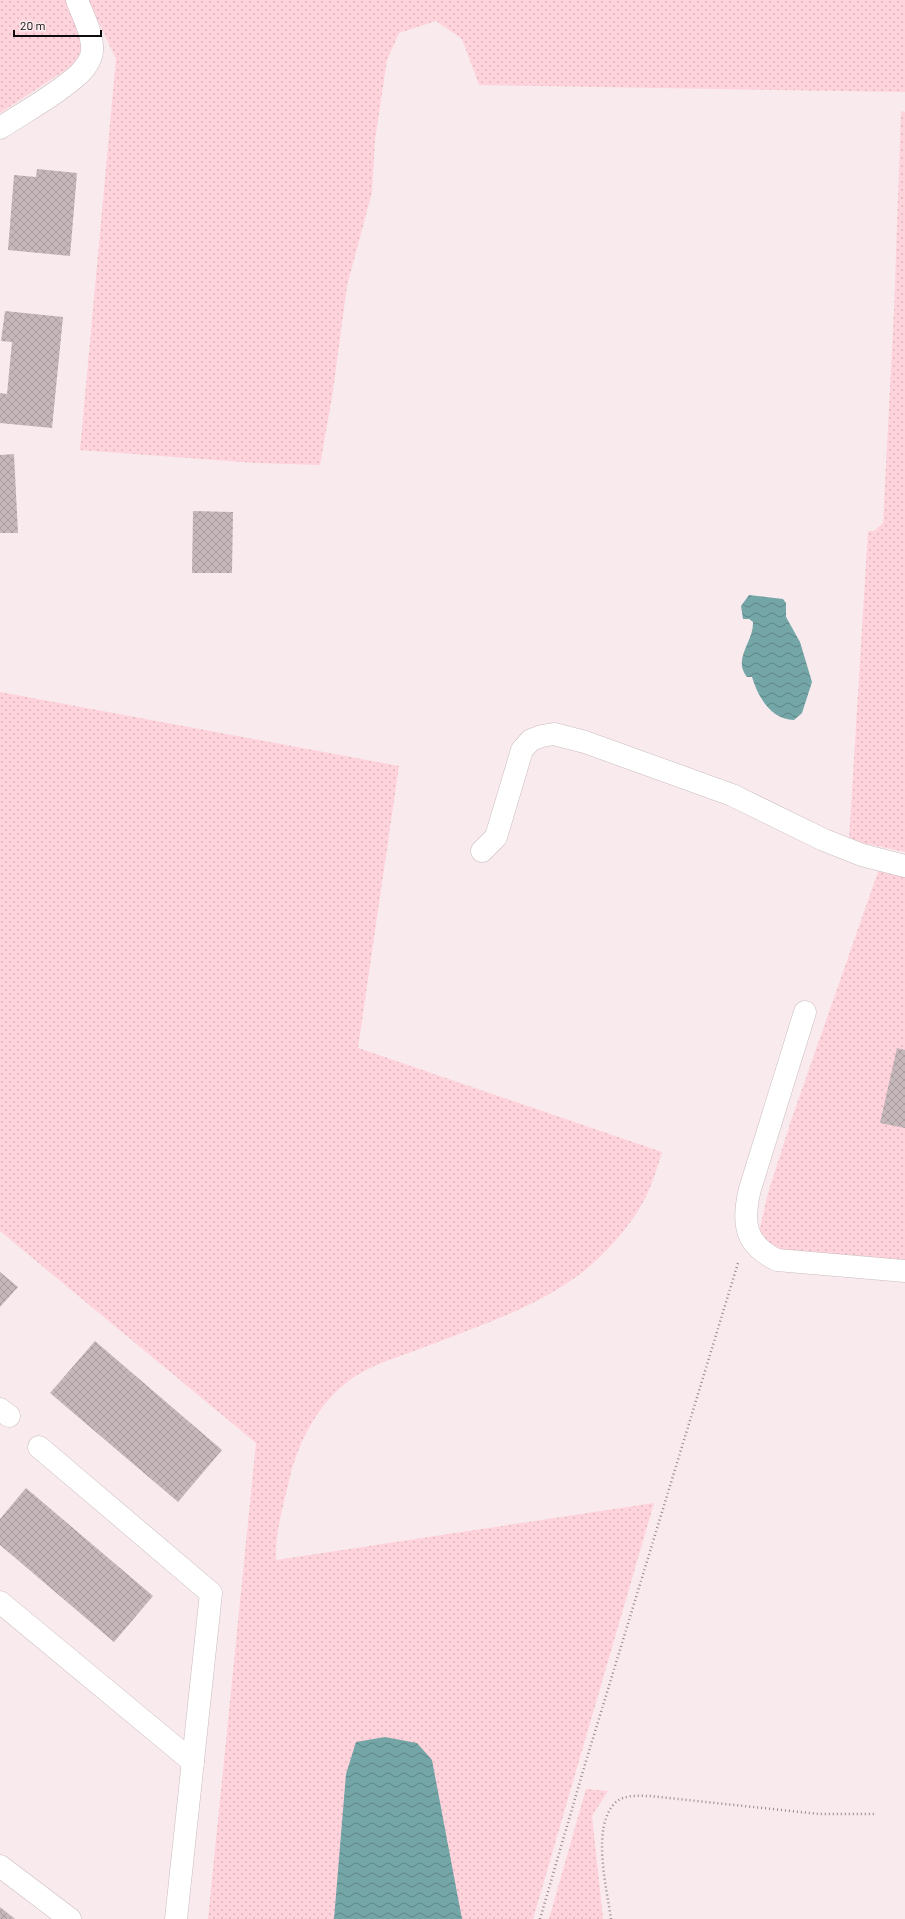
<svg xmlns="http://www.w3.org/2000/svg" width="905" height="1919" font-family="Barlow,sans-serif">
<defs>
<pattern id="green-dots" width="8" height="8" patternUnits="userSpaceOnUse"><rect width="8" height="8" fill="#ffd3dc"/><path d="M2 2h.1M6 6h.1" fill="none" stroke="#dab4bc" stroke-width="1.8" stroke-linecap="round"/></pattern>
<pattern id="water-waves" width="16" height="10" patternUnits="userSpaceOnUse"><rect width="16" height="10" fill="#74a6a7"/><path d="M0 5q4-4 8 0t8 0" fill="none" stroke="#5e8586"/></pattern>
<pattern id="building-cross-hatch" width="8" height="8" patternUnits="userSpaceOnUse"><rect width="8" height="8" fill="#c6b7ba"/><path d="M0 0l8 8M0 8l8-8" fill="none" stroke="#a99c9f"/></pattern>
</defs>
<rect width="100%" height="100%" fill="#f9eaed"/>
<!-- green -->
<g fill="url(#green-dots)">
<polygon points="0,0 70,0 85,34 81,56 70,67 0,113"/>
<polygon points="88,0 905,0 905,92 479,85 462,39 436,21 399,33 387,60 375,140 372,192 347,286 333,391 320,465 257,463 80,450 116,59"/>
<polygon points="901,111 905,112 905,852 849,840 868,531 874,531 883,523 894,311"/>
<path d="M0,692L399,766L358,1048L662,1152C658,1165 654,1179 648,1192C636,1221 602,1259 576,1277C530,1310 474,1328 422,1348C396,1358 366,1366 345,1384C314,1409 296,1448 288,1485C282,1510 275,1535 276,1560L654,1503L533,1919H208L256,1443L0,1231Z"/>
<polygon points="879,869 905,876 905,1265 771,1249 759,1232 768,1193 792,1118"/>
<polygon points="586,1789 608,1791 592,1816 603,1919 549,1919"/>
</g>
<!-- water -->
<g fill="url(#water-waves)">
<path d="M749,595L783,599L786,603V617L800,642L812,682L802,713L794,720C771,720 758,697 752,677H747C732,659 754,642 753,622L749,619H743L741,606Z"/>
<polygon points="385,1737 417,1743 432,1760 462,1919 334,1919 346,1774 356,1742"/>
</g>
<!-- building -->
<g fill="url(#building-cross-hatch)">
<polygon points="37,169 77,173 70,256 8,250 14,175 36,177"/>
<polygon points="5,311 63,317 52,428 0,423 0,393 7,394 12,342 1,341"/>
<polygon points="14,454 18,533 0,533 0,455"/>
<polygon points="193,511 233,512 232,573 192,573"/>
<polygon points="897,1048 905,1050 905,1128 880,1123"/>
<polygon points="0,1272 18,1287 0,1307"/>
<polygon points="95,1341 222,1450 178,1502 50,1393"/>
<polygon points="26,1488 153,1596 114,1642 0,1545 0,1519"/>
<polygon points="0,1907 15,1919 0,1919"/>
</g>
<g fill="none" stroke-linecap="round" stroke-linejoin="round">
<!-- minor casing -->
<g stroke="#cabcbf" stroke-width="23">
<g id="minor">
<path d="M0,128C26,111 56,95 79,74C86,67 93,57 92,47C92,32 82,14 77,0"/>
<polyline points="482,851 496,837 522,750 531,740 542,736 554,734 585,742 732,795 824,840 862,855 905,866"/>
<path d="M805,1012L750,1189C742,1222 744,1244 777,1260L905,1271"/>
<polyline points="0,1409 9,1416"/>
<polyline points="39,1447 211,1593 176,1919"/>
<polyline points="0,1602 193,1762"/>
<polyline points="0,1866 70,1919"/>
</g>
</g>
<!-- path -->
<g stroke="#94898c" stroke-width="2.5" stroke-dasharray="1 3" stroke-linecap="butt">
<polyline points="540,1919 583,1771 738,1263"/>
<path d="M611,1919C607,1889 591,1827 615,1803C624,1794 639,1796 650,1796L819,1814H875"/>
</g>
<!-- minor -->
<use href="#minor" stroke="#fff" stroke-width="22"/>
</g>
<!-- scale -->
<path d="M14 30v6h87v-6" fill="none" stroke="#100b0c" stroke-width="2"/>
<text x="20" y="30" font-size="12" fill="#100b0c" stroke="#f9eaed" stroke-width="3" paint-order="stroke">20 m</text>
</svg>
